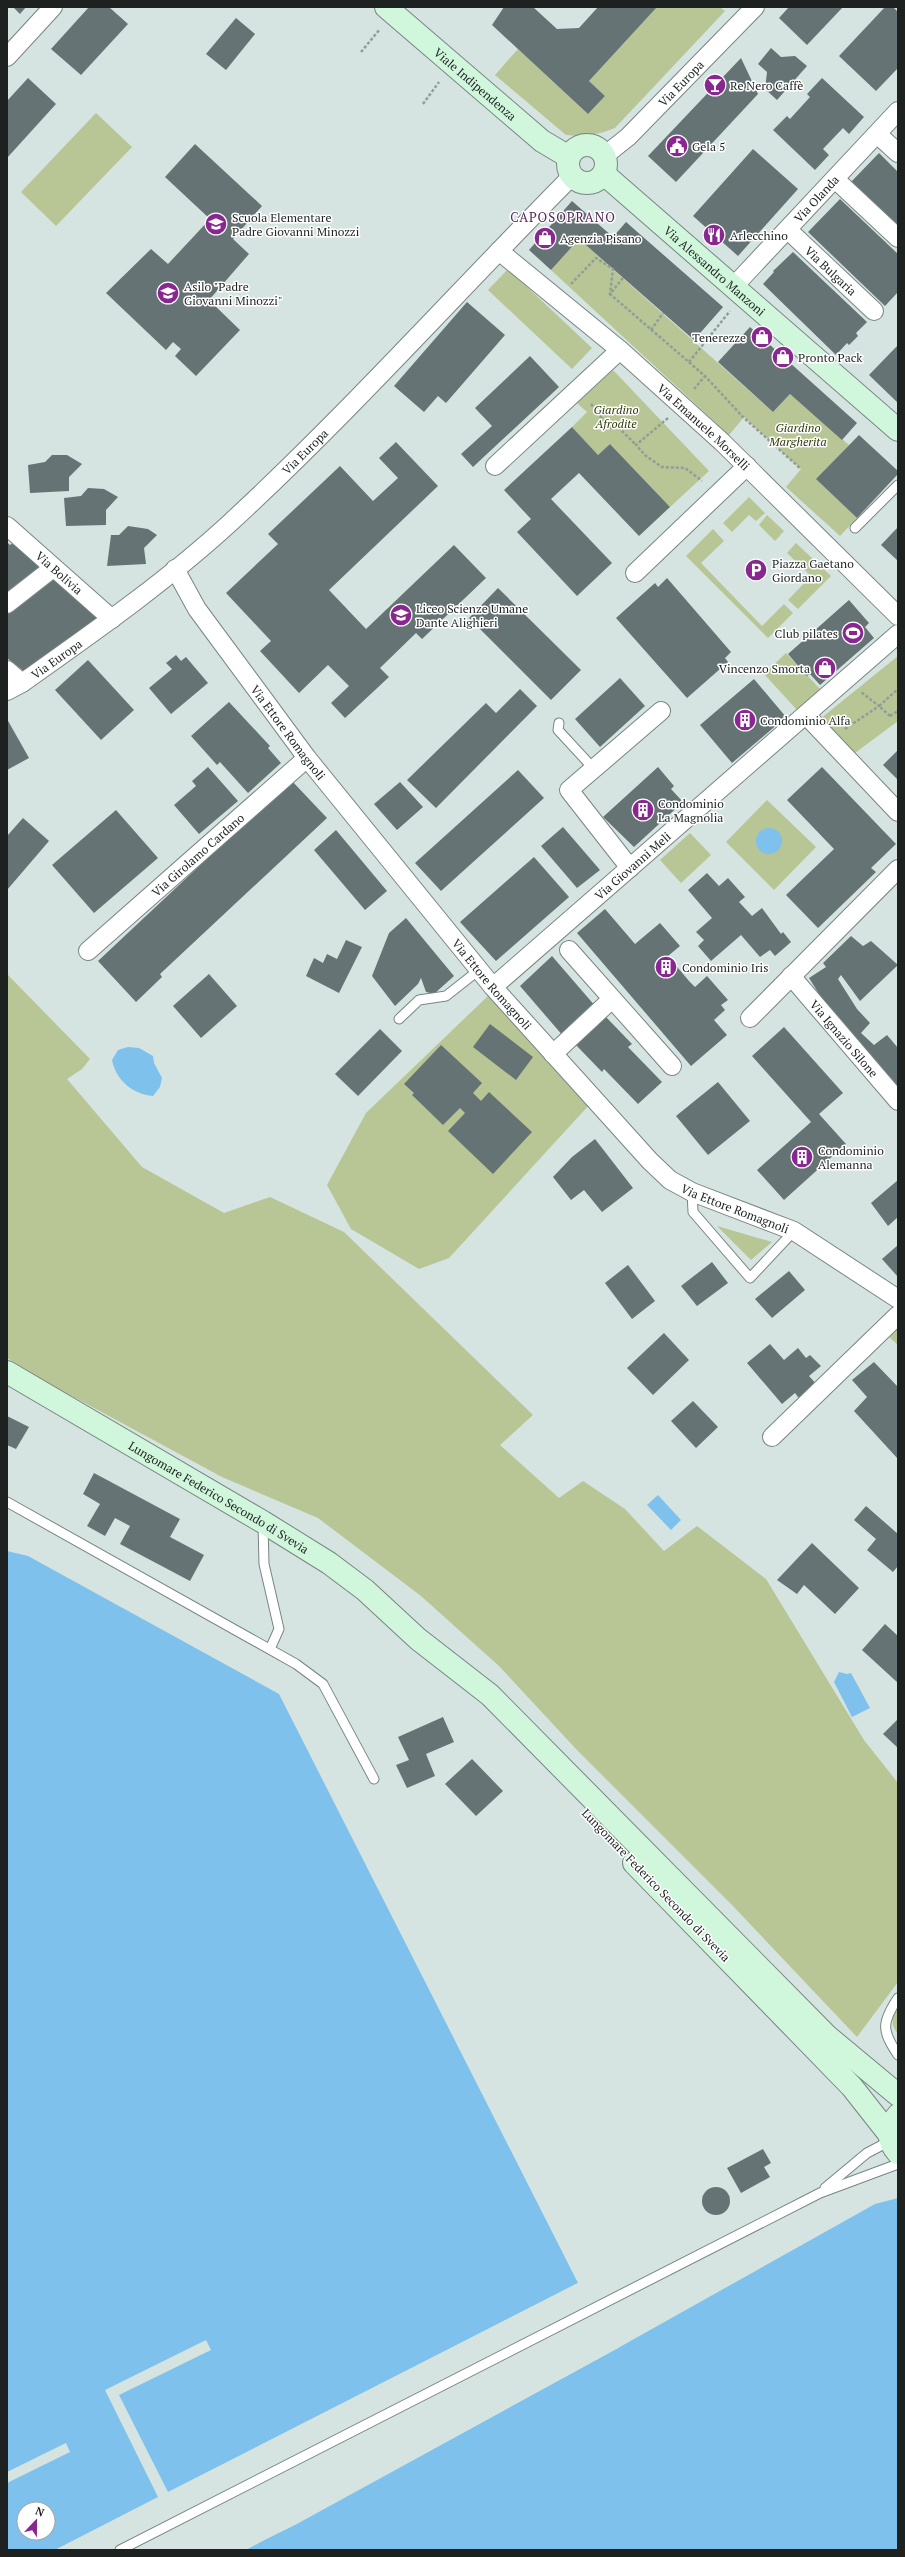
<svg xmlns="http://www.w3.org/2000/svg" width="905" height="2557" font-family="'PT Serif',serif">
<rect width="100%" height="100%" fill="#d5e4e1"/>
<!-- green -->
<g fill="#b7c694">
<path d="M657,7H720L725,11L615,128C598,135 584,137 566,135L495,75L518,49L588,114L605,96L589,81Z"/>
<polygon points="96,113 132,147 56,226 21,192"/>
<polygon points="579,239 773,412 790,394 849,445 817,479 857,518 840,536 786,487 801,469 744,417 729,435 551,270"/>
<polygon points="508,269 592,348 572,369 488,290"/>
<polygon points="613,370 709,471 670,507 610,444 598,455 572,427 587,412 577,403"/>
<polygon points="749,497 765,513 756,521 749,515 732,532 723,523"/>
<polygon points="767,515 784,531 775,541 759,525"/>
<polygon points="713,529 724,541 701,563 762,626 784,604 793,613 768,638 686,556"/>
<polygon points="796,543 831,576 798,609 788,600 811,576 787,553"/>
<polygon points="786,653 821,690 798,711 764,674"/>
<polygon points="898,656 898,721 855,753 820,719"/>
<polygon points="767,800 816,847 774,890 726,842"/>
<polygon points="690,833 711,855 681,883 660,860"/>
<polygon points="7,974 90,1059 82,1069 67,1079 142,1167 224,1213 270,1197 344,1232 533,1415 500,1445 559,1498 583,1481 625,1509 664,1551 697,1526 766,1579 864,1740 898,1783 898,1982 857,2037 733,1906 577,1750 499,1666 421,1596 318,1518 222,1477 44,1381 7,1358"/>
<polygon points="490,994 590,1104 449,1258 419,1269 351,1229 327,1185 366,1113"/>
<polygon points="717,1226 772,1242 751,1260"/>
<polygon points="898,1326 898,1345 888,1336"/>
<polygon points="898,2009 898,2035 893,2026 892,2015"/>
</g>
<!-- water -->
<g fill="#7ec1ec" fill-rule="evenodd">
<circle cx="769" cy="841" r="13"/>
<path d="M128,1047L139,1048L153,1056L154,1063L162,1078L160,1087L153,1096C132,1094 116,1080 112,1060L118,1050Z"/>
<polygon points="658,1495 681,1520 671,1530 647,1505"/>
<path d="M7,1551L28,1556L279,1694L578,2283L55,2550H7ZM24,2509H48V2533H24Z"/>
<polygon points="839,1672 847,1674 851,1673 870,1708 852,1717 834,1682"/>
<polygon points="898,2198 898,2550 246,2550 618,2348 875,2204"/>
</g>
<!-- pier -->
<g fill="#d5e4e1">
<polygon points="578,2283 579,2285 169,2494 59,2550 55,2550 158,2497 105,2390 206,2340 211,2350 119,2395 168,2492"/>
<polygon points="617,2346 618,2348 295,2525 244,2550"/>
<polygon points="66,2443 70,2452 7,2483 7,2472"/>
</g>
<!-- building -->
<g fill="#657375">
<polygon points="13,7 26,7 20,14"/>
<polygon points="89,7 109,7 128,24 81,75 51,49"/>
<polygon points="504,7 533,7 557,29 579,28 598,7 657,7 589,81 605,96 588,114 492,25"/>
<polygon points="789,7 843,7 807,45 779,18"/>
<polygon points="885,7 893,7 898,12 898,68 876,91 839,56"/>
<polygon points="236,18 255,34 226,70 206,54"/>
<polygon points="771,48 781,57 795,56 807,66 777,100 765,89 767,72 758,64"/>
<polygon points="741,58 758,94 676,182 648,156"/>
<polygon points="28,78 56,104 7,158 7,101"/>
<polygon points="822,78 864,117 849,134 843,128 823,149 829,155 815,170 773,130 787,116 790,119 810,97 807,94"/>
<polygon points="195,144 262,206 233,239 249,254 209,300 240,330 196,376 175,356 181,349 173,342 166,350 106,293 151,249 168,264 210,219 165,177"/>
<polygon points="753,149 798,189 738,256 693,216"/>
<polygon points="879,153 898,172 898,227 851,182"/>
<polygon points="840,199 898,254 898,292 885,306 808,232"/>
<polygon points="572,201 613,237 626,222 723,307 694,340 579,239 551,270 529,250"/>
<polygon points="793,252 867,322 856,333 858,336 849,345 847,343 836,355 763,284 774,272 773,271"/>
<polygon points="467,302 505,335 446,403 438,396 424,412 394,386"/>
<polygon points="750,327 857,423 842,440 790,394 773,412 718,362"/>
<polygon points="898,345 898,403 869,375"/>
<polygon points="530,356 559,387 473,467 461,454 492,426 475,408"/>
<polygon points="572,427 598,455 610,444 670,507 639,536 579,473 551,499 612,563 577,596 517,532 531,519 504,490"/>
<polygon points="859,435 898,471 898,474 857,518 816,479"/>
<polygon points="396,442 438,486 329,590 366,629 454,545 486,578 422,639 416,633 380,668 389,677 345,718 331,703 349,686 328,665 299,693 260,651 271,641 226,593 278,544 268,534 340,466 373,501 398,478 379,458"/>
<polygon points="52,455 67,455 82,464 69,477 69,491 30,493 28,465 45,462"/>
<polygon points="88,488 104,489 118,497 106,510 106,525 66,526 64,498 81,496"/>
<polygon points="128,526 148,529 157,535 144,548 146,564 107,566 111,535 119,535"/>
<polygon points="898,527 898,561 881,545"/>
<polygon points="7,542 10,545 14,542 41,568 7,593"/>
<polygon points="52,577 98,618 25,672 7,658 7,613"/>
<polygon points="667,578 731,652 725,658 728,662 687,698 616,618 655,583 658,587"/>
<polygon points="498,588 581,670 551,700 469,618"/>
<polygon points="849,600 869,623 865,627 874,638 820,685 810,674 807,676 788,654"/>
<polygon points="176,655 181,661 186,657 208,683 171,714 149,688 172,669 166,663"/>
<polygon points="88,660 134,710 101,740 55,690"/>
<polygon points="620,678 645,706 600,747 575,719"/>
<polygon points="754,679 786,717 732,763 700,725"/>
<polygon points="520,689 537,706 436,808 407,780 486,703 496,713"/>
<polygon points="229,702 270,746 268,748 281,763 248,793 220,762 217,765 191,736"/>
<polygon points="7,719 29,758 7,770"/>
<polygon points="898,750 898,780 883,765"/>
<polygon points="208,767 238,801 199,834 174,805 196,786 192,781"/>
<polygon points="658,767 674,786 671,789 683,802 634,847 603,817"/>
<polygon points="822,767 896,844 871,868 876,872 818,928 786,895 834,849 787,800"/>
<polygon points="518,770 544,798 441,891 415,863"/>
<polygon points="291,780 327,818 160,974 162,977 136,1002 98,961"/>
<polygon points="400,782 423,807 397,830 374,804"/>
<polygon points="116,810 158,858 94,913 52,865"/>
<polygon points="23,818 49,841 7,890 7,836"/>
<polygon points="563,827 600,870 577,888 541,846"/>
<polygon points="336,830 387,891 365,910 314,850"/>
<polygon points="534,857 569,897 496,961 460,922"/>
<polygon points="707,873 719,886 728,878 745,897 739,902 752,916 762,908 781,934 783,932 791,942 775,956 770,950 760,957 741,935 711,961 698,946 704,940 696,932 712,918 688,890"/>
<polygon points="605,909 635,944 660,923 680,946 668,956 689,981 695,987 707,976 728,1000 721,1005 725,1010 714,1020 727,1035 691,1066 577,933"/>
<polygon points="406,918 454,976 434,994 426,992 421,978 418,984 395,1006 372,976 389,933"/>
<polygon points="851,936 863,946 871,941 898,965 860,1001 841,975 838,979 857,1009 870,1023 861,1033 874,1045 887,1035 898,1048 898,1101 836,1021 809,978 826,967 823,963"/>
<polygon points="346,940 362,947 339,993 306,976 314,958 323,963 327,954 337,959"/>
<polygon points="552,956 596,1007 564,1037 520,986"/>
<polygon points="209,974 237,1006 201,1038 173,1006"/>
<polygon points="605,1016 632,1044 628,1047 662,1082 638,1104 604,1069 602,1072 575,1044"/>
<polygon points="490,1024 533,1057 516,1080 473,1047"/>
<polygon points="784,1027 843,1093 819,1114 846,1144 784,1200 757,1170 811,1122 752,1056"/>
<polygon points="380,1029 402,1051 358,1096 335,1074"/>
<polygon points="441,1045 482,1083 473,1093 481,1101 489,1092 532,1132 493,1174 448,1131 465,1113 460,1108 443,1125 412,1095 414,1093 404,1084"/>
<polygon points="718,1082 750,1121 708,1155 676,1116"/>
<polygon points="595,1139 633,1188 602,1212 584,1190 571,1200 553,1177 572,1157"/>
<polygon points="898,1180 898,1217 888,1226 871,1203"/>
<polygon points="898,1245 898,1277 882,1259"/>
<polygon points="712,1262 728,1283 697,1306 681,1286"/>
<polygon points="628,1265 655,1301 632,1319 605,1283"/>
<polygon points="789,1271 805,1290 772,1318 755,1299"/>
<polygon points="664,1333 689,1360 653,1395 627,1368"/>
<polygon points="770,1344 784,1360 798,1348 806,1358 810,1355 821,1366 809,1376 818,1386 801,1401 795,1393 782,1404 747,1363"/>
<polygon points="874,1362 898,1387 898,1459 854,1411 867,1397 852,1380"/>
<polygon points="693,1401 718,1427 696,1448 671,1421"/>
<polygon points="7,1416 29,1427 16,1449 7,1445"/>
<polygon points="94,1473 180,1519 170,1537 204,1555 190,1581 120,1544 130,1526 115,1518 105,1536 87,1526 100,1504 83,1494"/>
<polygon points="866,1506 898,1534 898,1566 893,1572 867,1550 876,1539 854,1520"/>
<polygon points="812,1543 859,1588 835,1614 804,1585 797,1594 777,1580"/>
<polygon points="885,1624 898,1636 898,1683 862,1650"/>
<polygon points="443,1717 454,1742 426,1754 435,1776 407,1788 396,1765 409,1760 398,1737"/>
<polygon points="898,1719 898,1748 883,1734"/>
<polygon points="472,1759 503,1791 476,1816 445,1784"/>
<polygon points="763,2149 771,2163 764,2167 770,2177 741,2193 727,2168"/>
<circle cx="716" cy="2201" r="14"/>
</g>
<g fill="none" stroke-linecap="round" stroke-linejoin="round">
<!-- lane casing -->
<g stroke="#788683" stroke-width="11">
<g id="lane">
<polyline points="855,528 898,485"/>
<polyline points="559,723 558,730 594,769"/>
<polyline points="399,1019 419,1000 446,996 479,970"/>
<polyline points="692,1192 693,1212 750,1278 794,1231"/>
<polyline points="7,1502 296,1664 323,1684 374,1779"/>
<polyline points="263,1524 264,1564 279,1629 270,1649"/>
<path d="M898,1998C881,2023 882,2031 898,2055"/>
<polyline points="825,2188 867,2153 890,2141"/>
<polyline points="120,2550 820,2193 898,2164"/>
</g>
</g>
<!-- street casing -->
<g stroke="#788683" stroke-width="20">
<g id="street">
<polyline points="7,57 53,7"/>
<polyline points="877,134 898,153"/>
<path id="s1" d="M604,156L628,137L755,7"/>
<polyline points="835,179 898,238"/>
<path id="s2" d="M788,230L874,311"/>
<path id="s3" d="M499,251L620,350L722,442L898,616"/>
<path id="s4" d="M734,286L898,111"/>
<polyline points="495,466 620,350"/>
<path id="s5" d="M7,526L112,619"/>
<path id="s6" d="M175,569L197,609L307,758L493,987L650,1161L670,1180L692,1192L794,1231L898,1299"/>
<polyline points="635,573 747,466"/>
<polyline points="7,604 53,568"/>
<polyline points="7,670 22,683"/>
<path id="s7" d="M7,691L22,683C94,632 167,581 231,522C350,412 458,291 572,176"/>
<polyline points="806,715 898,812"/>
<polyline points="630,868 569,790 661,711"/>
<polyline points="569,950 672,1066"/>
<path id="s8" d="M88,951L307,758"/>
<path id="s9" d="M791,976L898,1101"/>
<path id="s10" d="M493,987L898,634"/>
<polyline points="750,1018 898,869"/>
<polyline points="553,1054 612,999"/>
<polyline points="772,1437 898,1315"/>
</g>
</g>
<!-- secondary casing -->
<g stroke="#788683" stroke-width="24">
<g id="secondary">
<path id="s11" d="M386,7L542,141L569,157"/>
<circle cx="587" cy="164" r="19"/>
<path id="s12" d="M604,174L898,430"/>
<path id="s13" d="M7,1372L263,1522L329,1563L365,1590L418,1639L490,1695L827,2036L898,2095"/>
<polyline points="634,1863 852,2087 889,2134"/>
<path d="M898,2115C887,2127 887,2141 898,2153"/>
</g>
</g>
<!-- path -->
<g stroke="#929d9b" stroke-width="2.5" stroke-dasharray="3 2" stroke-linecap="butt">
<polyline points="361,52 380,29"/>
<polyline points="423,104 439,82"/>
<polyline points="623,278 610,294 705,376 743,417 801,469"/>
<polyline points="571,284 596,258 613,269 610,294"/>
<polyline points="651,330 663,313"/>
<polyline points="689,362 730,311"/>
<polyline points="694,389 705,376"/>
<polyline points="591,404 609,428 617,426 636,445"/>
<polyline points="668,418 636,445 646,456 662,467 685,468 702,481"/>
<polyline points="890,716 879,706 898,689"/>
<polyline points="890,716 898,711"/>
<polyline points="845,729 879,706 861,692"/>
</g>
<!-- lane -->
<use href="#lane" stroke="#fff" stroke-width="9"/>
<!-- street -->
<use href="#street" stroke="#fff" stroke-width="18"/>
<!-- secondary -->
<use href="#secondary" stroke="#d0f6db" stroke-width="22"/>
</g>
<!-- icons -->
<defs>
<g id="bar-disc" transform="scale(1.15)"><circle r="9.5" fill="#892790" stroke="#fff"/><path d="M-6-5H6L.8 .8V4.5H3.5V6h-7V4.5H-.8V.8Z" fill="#fff"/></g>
<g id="civic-disc" transform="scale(1.15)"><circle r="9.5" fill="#892790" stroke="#fff"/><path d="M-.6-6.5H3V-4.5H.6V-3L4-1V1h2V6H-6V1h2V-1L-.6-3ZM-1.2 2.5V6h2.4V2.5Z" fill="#fff"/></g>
<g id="school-disc" transform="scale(1.15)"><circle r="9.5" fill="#892790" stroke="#fff"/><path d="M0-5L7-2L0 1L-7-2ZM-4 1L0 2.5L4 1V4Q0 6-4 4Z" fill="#fff"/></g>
<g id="restaurant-disc" transform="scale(1.15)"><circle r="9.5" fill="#892790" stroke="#fff"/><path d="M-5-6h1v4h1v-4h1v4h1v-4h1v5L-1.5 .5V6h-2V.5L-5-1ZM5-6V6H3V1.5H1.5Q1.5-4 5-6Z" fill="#fff"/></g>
<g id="shop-disc" transform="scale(1.15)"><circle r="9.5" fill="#892790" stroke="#fff"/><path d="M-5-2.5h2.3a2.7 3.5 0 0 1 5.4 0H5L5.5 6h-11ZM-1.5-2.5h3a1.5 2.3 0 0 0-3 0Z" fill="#fff"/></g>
<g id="parking-disc" transform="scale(1.15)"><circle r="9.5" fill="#892790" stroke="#fff"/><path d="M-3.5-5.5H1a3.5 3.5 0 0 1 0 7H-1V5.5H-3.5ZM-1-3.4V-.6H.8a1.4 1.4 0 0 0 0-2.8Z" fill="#fff"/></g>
<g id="stadium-disc" transform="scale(1.15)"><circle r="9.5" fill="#892790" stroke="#fff"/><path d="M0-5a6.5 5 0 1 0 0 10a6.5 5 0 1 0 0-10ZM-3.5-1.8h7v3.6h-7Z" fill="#fff"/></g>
<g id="building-disc" transform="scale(1.15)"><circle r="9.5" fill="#892790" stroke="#fff"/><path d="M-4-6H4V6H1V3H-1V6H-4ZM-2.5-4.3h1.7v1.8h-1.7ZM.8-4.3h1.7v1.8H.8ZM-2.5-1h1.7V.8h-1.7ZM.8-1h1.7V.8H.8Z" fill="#fff"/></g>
</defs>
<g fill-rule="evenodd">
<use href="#bar-disc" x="715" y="85"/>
<use href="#civic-disc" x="677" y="146"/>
<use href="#school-disc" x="216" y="224"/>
<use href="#restaurant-disc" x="714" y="235"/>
<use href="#shop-disc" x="545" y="238"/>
<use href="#school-disc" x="168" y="293"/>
<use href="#shop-disc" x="762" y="337"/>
<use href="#shop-disc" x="783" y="357"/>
<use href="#parking-disc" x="756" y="570"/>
<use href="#school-disc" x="401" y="615"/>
<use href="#stadium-disc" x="853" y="633"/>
<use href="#shop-disc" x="825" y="668"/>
<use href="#building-disc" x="745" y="720"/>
<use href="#building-disc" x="643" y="810"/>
<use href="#building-disc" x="666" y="967"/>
<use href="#building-disc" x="802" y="1157"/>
</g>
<g text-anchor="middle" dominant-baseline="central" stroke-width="3" stroke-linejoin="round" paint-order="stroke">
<!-- street labels -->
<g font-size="12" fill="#1d2221" stroke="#fff">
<text stroke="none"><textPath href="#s1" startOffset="106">Via Europa</textPath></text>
<text stroke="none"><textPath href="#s11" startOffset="118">Viale Indipendenza</textPath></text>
<text stroke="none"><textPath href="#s4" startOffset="120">Via Olanda</textPath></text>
<text stroke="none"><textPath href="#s12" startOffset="147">Via Alessandro Manzoni</textPath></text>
<text stroke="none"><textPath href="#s2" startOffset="59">Via Bulgaria</textPath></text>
<text stroke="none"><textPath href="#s3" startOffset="270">Via Emanuele Morselli</textPath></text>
<text stroke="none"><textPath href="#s7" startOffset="383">Via Europa</textPath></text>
<text stroke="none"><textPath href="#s5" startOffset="70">Via Bolivia</textPath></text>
<text stroke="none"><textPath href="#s7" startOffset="59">Via Europa</textPath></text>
<text stroke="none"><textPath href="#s6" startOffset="199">Via Ettore Romagnoli</textPath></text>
<text stroke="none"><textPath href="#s8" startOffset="146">Via Girolamo Cardano</textPath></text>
<text stroke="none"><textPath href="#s10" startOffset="185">Via Giovanni Meli</textPath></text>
<text stroke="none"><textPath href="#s6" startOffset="523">Via Ettore Romagnoli</textPath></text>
<text stroke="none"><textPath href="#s9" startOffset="82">Via Ignazio Silone</textPath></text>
<text stroke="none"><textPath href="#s6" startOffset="859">Via Ettore Romagnoli</textPath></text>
<text stroke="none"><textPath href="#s13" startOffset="246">Lungomare Federico Secondo di Svevia</textPath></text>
<text transform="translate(656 1885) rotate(46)">Lungomare Federico Secondo di Svevia</text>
</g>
<!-- poi labels -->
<g font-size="12" fill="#1d2221" stroke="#fff" text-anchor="start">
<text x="730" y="85">Re Nero Caffè</text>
<text x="692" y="146">Gela 5</text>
<text x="232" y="217">Scuola Elementare<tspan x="232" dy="14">Padre Giovanni Minozzi</tspan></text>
<text x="730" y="235">Arlecchino</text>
<text x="560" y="238">Agenzia Pisano</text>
<text x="184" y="286">Asilo "Padre<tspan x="184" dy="14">Giovanni Minozzi"</tspan></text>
<text x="746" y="337" text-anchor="end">Tenerezze</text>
<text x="798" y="357">Pronto Pack</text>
<text x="772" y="563">Piazza Gaetano<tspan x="772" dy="14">Giordano</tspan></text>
<text x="416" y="608">Liceo Scienze Umane<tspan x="416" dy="14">Dante Alighieri</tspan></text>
<text x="838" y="633" text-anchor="end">Club pilates</text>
<text x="810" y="668" text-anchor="end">Vincenzo Smorta</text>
<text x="760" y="720">Condominio Alfa</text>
<text x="658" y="803">Condominio<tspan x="658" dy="14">La Magnolia</tspan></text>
<text x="682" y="967">Condominio Iris</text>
<text x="818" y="1150">Condominio<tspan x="818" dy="14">Alemanna</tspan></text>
</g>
<!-- park labels -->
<g font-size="12" font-style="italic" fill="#2f3a06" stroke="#fff">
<text x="616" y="409">Giardino<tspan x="616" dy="14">Afrodite</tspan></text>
<text x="798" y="427">Giardino<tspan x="798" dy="14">Margherita</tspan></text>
</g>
<!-- neighbourhood labels -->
<g font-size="13" letter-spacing="1" fill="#562759" stroke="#fff">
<text x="563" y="217">CAPOSOPRANO</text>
</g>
</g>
<!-- border -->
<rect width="905" height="2557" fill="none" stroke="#1d2221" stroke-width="16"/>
<!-- north arrow -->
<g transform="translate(36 2521) rotate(22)"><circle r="19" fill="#ffffff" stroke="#a5a7a6"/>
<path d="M0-3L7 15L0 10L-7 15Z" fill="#892790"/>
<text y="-6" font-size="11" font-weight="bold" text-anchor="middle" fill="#1d2221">N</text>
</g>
</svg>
